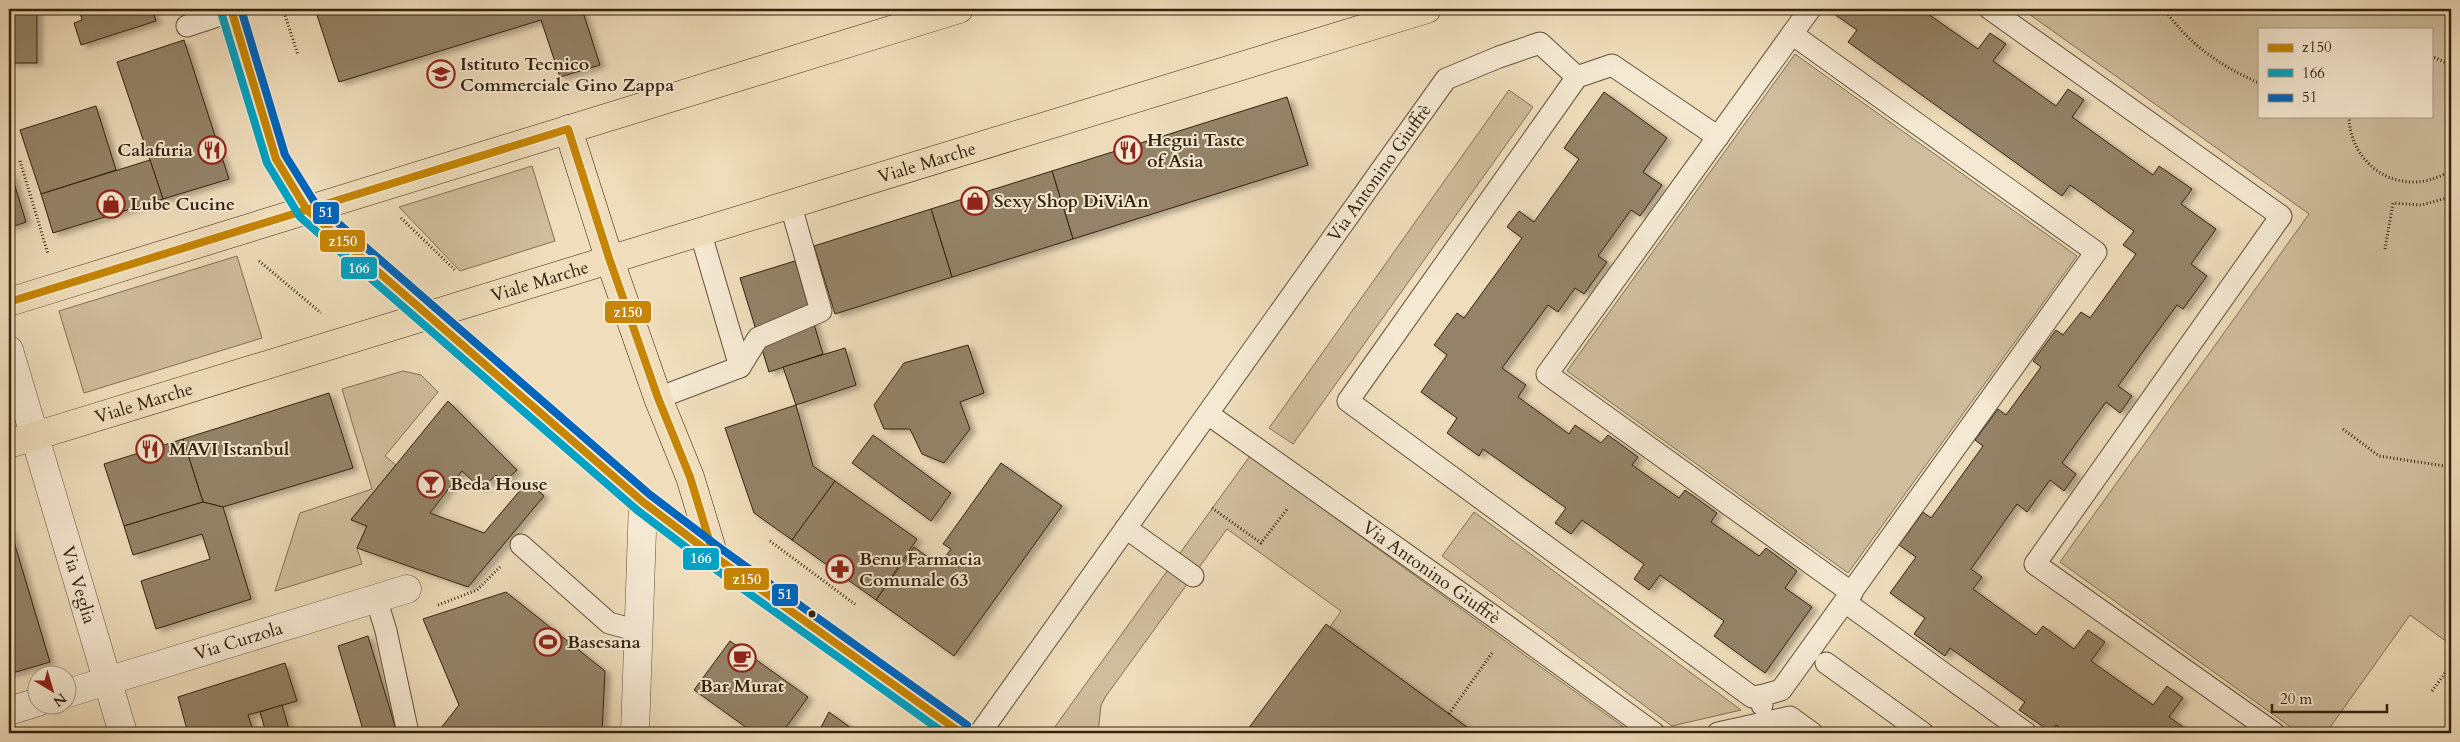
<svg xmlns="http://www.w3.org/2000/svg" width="2460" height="742" font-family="Cardo,serif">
<defs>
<filter id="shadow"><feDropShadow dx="5.5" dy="3" stdDeviation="2.5" flood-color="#0004"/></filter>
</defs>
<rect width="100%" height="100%" fill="#efddbb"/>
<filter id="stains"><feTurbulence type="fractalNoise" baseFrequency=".004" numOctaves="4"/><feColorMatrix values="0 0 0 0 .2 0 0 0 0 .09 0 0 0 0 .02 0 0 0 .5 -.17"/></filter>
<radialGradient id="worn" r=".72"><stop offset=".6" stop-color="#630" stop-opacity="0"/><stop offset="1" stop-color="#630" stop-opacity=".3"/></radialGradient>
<!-- green -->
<g fill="#cfbd9d" stroke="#807055" fill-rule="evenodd">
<path d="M2022,9H2451V645L2410,615L2326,733H2299L2060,562L2309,214ZM2259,29H2431V116H2259Z"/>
<polygon points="1795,54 2077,256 1848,573 1567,371"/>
<polygon points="1509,90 1533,107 1293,444 1269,428"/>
<polygon points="532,166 555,241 460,271 399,207"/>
<polygon points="237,256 262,338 84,393 59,311"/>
<polygon points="403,371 421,375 438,392 385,456 396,465 351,519 367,526 357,548 362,564 275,591 300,513 372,489 342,389"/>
<polygon points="1250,456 1632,733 1475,733 1330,627 1341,611 1227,529 1106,696 1101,705 1098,733 1061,733 1054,728"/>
<polygon points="1474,512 1741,710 1672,726 1442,556"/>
</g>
<!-- building -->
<g fill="#948367" stroke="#32220d" filter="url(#shadow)">
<rect x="9" y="9" width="28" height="54"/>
<polygon points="79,9 152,9 156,21 81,45 74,23 82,20"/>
<polygon points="315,9 582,9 600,65 560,77 541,20 339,82"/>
<polygon points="1827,9 1921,9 1978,49 1990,33 2006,44 1993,61 2056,106 2068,89 2084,100 2072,117 2153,175 2159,166 2192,189 2181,204 2216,229 2191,264 2207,276 2183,309 2177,305 2118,386 2132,396 2120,413 2106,402 2062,463 2076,474 2064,491 2050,480 2027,512 2017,504 1971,569 1982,577 1973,589 2036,635 2043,626 2074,649 2088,630 2105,642 2091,661 2153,705 2167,686 2183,698 2169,717 2192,733 2068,733 2056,725 2051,732 2019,710 2025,702 1950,648 1945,656 1914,634 1925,618 1890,593 1916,557 1899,545 1923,512 1931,518 1983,446 1975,440 1998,409 2006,415 2041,367 2033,361 2056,330 2063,335 2081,312 2090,318 2136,254 2123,245 2134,231 2070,185 2062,196 1848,42 1857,30"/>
<polygon points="184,40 229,179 163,199 117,62"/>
<polygon points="1604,92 1667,138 1643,172 1662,185 1640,216 1631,210 1598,256 1607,262 1584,294 1575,288 1558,312 1548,305 1502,368 1526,385 1518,397 1569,434 1575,425 1601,443 1608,435 1638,457 1632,465 1679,498 1685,490 1717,513 1711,522 1759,556 1766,548 1797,571 1785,588 1812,607 1765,673 1714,636 1724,621 1660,575 1649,590 1634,579 1644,564 1582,520 1571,534 1555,523 1566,508 1483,449 1479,456 1447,433 1457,418 1421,392 1447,355 1434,345 1457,313 1464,318 1522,238 1507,227 1519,211 1534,222 1579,159 1564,148"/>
<polygon points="1287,97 1308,165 1073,239 1052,171"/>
<polygon points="96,106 116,170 41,194 20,130"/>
<polygon points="150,160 163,199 53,233 41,194"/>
<polygon points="1052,171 1073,239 952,277 931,209"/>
<polygon points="9,173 11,173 26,222 9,228"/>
<polygon points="931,209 952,277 835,314 814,246"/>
<polygon points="795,261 823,354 769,372 740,278"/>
<polygon points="968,345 984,393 960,402 970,429 944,463 922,454 910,429 884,429 874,405 904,363"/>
<polygon points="845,348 856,385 796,405 783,367"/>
<polygon points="329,393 353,468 223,507 203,502 183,439"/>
<polygon points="448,401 517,470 503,483 496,475 481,489 462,471 430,513 484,533 528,481 544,496 468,587 357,548 367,526 351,520"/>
<polygon points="796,405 813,466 835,481 792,540 754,513 725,428"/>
<polygon points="873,435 951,493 931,521 852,463"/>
<polygon points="183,439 203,502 124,526 104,464"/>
<polygon points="1001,463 1062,506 954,656 876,600 914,547 939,565 951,549 943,544"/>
<polygon points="835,481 917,539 876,600 792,540"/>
<polygon points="203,502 223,507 251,599 156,629 141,581 210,559 202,534 133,555 124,526"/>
<polygon points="9,525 50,662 9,674"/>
<polygon points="506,592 605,671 602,733 437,733 459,705 423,619"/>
<polygon points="1326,624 1330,627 1475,733 1245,733"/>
<polygon points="368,636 397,733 364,733 338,646"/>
<polygon points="730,641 808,697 782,733 754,733 694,690"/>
<polygon points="285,663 297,701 248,715 254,733 188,733 178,697"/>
<polygon points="282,705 290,733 266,733 260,712"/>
<polygon points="829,712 858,733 818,733"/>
</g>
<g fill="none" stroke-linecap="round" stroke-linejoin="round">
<!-- service casing -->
<g stroke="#615138" stroke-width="23">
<g id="service">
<polyline points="1990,9 2281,216 2035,564 2274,733"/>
<polyline points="187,26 232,11"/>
<polyline points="1792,34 1810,9"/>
<polyline points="1718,137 1612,65 1577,77 1348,401 1752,697 1760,696 1762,705"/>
<polyline points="700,231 740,367"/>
<polyline points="658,398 740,367 758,338 821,311 790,203"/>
<path id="s1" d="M1208,414L1510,628L1654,733"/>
<polyline points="1126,528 1193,576"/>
<polyline points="521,545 609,623 639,631"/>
<polyline points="376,598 386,631 408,733"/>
<polyline points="1845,602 2026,733"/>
<polyline points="1826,663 1923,733"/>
<polyline points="1760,696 1781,690 2096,252 1792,34 1547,374 1852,593"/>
<path id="s2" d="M980,733L1446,79L1499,57L1540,43L1577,77"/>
<polyline points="1718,733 1790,717 1812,733"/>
</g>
</g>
<!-- minor casing -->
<g stroke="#615138" stroke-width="29">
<g id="minor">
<polyline points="231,9 276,159 307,210"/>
<path id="s3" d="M68,693L407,589"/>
<polyline points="9,711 38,702"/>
<polyline points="635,733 643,502"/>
</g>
</g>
<!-- tertiary casing -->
<g stroke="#615138" stroke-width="29">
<g id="tertiary">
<path id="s4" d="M9,350L123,733"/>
</g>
</g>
<!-- primary casing -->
<g stroke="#32220d" stroke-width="29">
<g id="primary">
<polyline points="568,129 609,258 658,398 690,477 714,556"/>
<polyline points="307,210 643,502 714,556 961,733"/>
<polyline points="9,302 959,9"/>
<path id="s5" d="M9,444L1427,9"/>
</g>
</g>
<!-- path -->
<g stroke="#32220d" stroke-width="3" stroke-dasharray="1 2.5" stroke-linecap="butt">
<polyline points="283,9 298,55"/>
<path d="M2164,9C2189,44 2220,66 2259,83"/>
<polyline points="2431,56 2451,65"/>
<path d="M2349,116C2349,151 2376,181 2411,182C2426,183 2439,177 2451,171"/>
<polyline points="20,161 48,254"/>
<polyline points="401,218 456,271"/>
<polyline points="2385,249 2393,203 2421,205 2451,197"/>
<polyline points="259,261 321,313"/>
<polyline points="2343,429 2379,456 2451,467"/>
<polyline points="1212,508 1261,543 1288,508"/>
<polyline points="770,541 856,605"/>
<polyline points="438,605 477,590 500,567"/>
<polyline points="2432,691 2451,665"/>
<polyline points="1449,714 1492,653"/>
</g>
<!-- service -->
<use href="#service" stroke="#f5e9d3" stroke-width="21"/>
<!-- minor -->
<use href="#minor" stroke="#f5e9d3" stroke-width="28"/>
<!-- tertiary -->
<use href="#tertiary" stroke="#f5e9d3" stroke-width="28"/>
<!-- primary -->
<use href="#primary" stroke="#efddbb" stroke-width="28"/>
<!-- bus-1 casing -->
<g stroke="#f5e9d3" stroke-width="11">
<g id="bus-1">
<polyline points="231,9 276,159 307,210 643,502 714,556 961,733"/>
<polyline points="9,302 568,129 609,258 658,398 690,477 714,556"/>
</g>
</g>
<!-- bus-2 casing -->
<g stroke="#f5e9d3" stroke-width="11">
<polyline id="bus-2" points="221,12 267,163 300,217 637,510 708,564 944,733"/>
</g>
<!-- bus-3 casing -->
<g stroke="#f5e9d3" stroke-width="11">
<polyline id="bus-3" points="241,9 285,155 315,203 649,494 720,548 967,725"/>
</g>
<!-- bus-1 -->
<use href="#bus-1" stroke="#c68503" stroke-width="8"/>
<!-- bus-2 -->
<use href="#bus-2" stroke="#02a2c4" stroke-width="8"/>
<!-- bus-3 -->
<use href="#bus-3" stroke="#0065bd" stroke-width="8"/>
</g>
<!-- icons -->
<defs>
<g id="school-ring" transform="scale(1.4375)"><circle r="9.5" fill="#f5e9d3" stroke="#8f2418" stroke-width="1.5"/><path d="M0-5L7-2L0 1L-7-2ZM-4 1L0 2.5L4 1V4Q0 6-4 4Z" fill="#8f2418"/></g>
<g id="restaurant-ring" transform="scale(1.4375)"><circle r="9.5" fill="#f5e9d3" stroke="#8f2418" stroke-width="1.5"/><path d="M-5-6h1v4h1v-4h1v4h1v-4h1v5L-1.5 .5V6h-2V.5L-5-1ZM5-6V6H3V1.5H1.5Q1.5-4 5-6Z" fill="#8f2418"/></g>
<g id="shop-ring" transform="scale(1.4375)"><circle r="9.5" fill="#f5e9d3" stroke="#8f2418" stroke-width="1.5"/><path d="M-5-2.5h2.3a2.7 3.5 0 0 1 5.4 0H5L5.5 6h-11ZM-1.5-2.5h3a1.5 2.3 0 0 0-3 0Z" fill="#8f2418"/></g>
<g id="bar-ring" transform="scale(1.4375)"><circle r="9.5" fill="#f5e9d3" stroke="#8f2418" stroke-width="1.5"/><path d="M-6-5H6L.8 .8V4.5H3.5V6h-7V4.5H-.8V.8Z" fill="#8f2418"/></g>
<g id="pharmacy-ring" transform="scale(1.4375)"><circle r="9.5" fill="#f5e9d3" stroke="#8f2418" stroke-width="1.5"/><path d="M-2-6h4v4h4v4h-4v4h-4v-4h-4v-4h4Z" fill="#8f2418"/></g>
<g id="stadium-ring" transform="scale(1.4375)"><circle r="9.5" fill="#f5e9d3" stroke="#8f2418" stroke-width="1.5"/><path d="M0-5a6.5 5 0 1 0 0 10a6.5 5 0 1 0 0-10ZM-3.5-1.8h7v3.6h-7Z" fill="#8f2418"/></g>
<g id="cafe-ring" transform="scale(1.4375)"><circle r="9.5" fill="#f5e9d3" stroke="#8f2418" stroke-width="1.5"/><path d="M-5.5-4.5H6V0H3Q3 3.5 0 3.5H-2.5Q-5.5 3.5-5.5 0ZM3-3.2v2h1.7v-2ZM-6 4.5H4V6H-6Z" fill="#8f2418"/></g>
</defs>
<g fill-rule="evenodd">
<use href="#school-ring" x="441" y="74"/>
<use href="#restaurant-ring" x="212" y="150"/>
<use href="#restaurant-ring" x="1128" y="150"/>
<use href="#shop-ring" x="975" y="201"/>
<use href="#shop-ring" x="111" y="204"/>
<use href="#restaurant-ring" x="150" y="449"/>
<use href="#bar-ring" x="431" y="484"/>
<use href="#pharmacy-ring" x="840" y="569"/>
<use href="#stadium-ring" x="548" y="642"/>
<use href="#cafe-ring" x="742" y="658"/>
</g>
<!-- markers -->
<circle fill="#32220d" stroke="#f5e9d3" stroke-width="2" cx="812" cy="614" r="4.5"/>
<g text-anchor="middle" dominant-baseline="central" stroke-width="4" stroke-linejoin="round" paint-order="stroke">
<!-- poi labels -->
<g font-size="18" font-weight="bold" fill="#32220d" stroke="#f5e9d3" text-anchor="start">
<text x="460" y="64">Istituto Tecnico<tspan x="460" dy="21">Commerciale Gino Zappa</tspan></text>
<text x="1147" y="140">Hegui Taste<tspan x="1147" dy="21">of Asia</tspan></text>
<text x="193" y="150" text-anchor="end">Calafuria</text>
<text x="994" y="201">Sexy Shop DiViAn</text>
<text x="130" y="204">Lube Cucine</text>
<text x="169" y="449">MAVI Istanbul</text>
<text x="450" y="484">Beda House</text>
<text x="859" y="559">Benu Farmacia<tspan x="859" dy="21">Comunale 63</tspan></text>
<text x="567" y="642">Basesana</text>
<text x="742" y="686" text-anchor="middle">Bar Murat</text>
</g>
<!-- street labels -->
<g font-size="18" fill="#32220d" stroke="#f5e9d3">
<text stroke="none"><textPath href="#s5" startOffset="960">Viale Marche</textPath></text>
<text stroke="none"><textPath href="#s2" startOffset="688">Via Antonino Giuffrè</textPath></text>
<text stroke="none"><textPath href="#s5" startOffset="555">Viale Marche</textPath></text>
<text stroke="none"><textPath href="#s5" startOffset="141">Viale Marche</textPath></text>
<text stroke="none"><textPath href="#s1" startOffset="274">Via Antonino Giuffrè</textPath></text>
<text stroke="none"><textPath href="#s4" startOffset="245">Via Veglia</textPath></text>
<text stroke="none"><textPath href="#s3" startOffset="178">Via Curzola</textPath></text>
</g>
</g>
<g stroke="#f5e9d3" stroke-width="2">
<rect x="312" y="201" width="28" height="24" rx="5" fill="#0065bd"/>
<rect x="319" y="229" width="47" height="24" rx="5" fill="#c68503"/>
<rect x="340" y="256" width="38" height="24" rx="5" fill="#02a2c4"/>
<rect x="604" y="300" width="48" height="24" rx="5" fill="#c68503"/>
<rect x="682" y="547" width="38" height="24" rx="5" fill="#02a2c4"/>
<rect x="723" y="567" width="47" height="24" rx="5" fill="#c68503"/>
<rect x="771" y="583" width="28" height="24" rx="5" fill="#0065bd"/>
</g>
<g font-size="14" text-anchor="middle" font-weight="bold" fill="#fff">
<text x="326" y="217">51</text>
<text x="343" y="246">z150</text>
<text x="359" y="273">166</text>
<text x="628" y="317">z150</text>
<text x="701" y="563">166</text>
<text x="747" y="584">z150</text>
<text x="785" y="599">51</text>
</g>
<!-- margin -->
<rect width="2460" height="742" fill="none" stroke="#efddbb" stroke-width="30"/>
<rect x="10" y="10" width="2440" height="722" fill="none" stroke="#32220d" stroke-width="2.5"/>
<rect x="15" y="15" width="2430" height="712" fill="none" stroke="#32220d"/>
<!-- legend -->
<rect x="2258" y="28" width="175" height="90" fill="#f5e9d3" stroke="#a79984"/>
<rect x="2268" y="44" width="25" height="8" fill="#c68503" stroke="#a79984"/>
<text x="2302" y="52" font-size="15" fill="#32220d">z150</text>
<rect x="2268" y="69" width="25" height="8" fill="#02a2c4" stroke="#a79984"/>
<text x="2302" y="78" font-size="15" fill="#32220d">166</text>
<rect x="2268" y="94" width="25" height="8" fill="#0065bd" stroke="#a79984"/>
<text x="2302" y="102" font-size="15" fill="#32220d">51</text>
<!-- north arrow -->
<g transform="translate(52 690) rotate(142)"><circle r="24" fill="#f5e9d3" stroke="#a79984"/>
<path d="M0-4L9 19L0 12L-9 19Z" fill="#8f2418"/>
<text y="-8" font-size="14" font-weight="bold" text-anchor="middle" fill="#32220d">N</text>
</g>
<!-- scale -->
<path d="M2272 704v8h115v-8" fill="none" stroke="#32220d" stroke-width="2.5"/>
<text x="2280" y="704" font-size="15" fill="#32220d" stroke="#f5e9d3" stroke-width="4" paint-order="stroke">20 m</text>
<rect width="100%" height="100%" filter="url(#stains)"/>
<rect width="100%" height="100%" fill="url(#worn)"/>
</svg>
